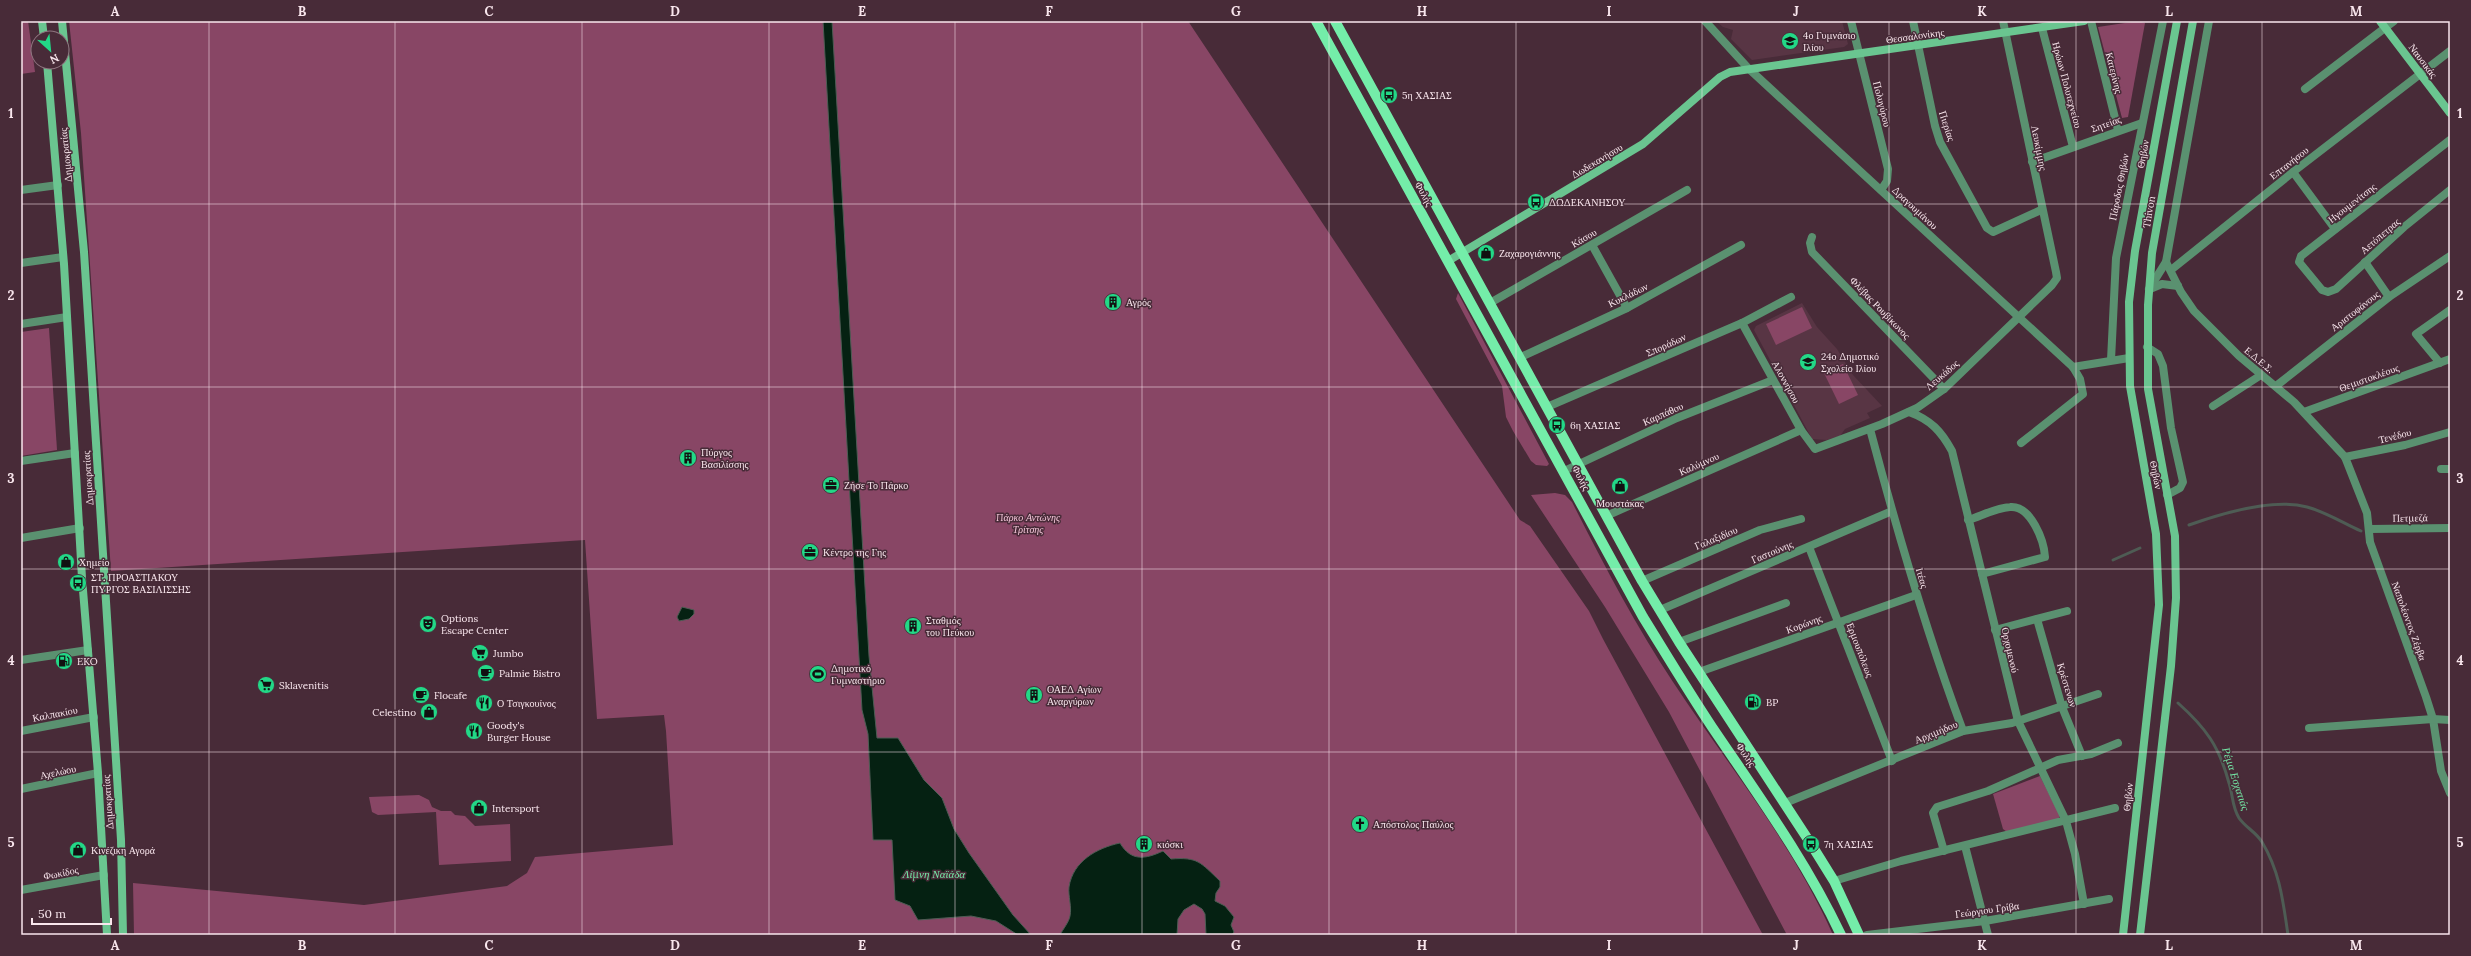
<svg xmlns="http://www.w3.org/2000/svg" width="2471" height="956" font-family="Lora,serif">
<rect width="100%" height="100%" fill="#482b38"/>
<!-- built -->
<g fill="#583544">
<polygon points="1716,21 1842,21 1848,44 1844,47 1752,60 1731,39 1733,30 1723,27"/>
<polygon points="1802,303 1817,327 1837,349 1853,375 1882,406 1867,413 1870,418 1845,429 1840,436 1827,440 1812,439 1754,330 1756,326"/>
</g>
<!-- green -->
<g fill="#884665">
<polygon points="21,21 28,21 35,72 21,74"/>
<polygon points="69,21 1188,21 1520,520 1530,526 1589,611 1603,639 1763,935 134,935 133,883 364,905 507,886 527,873 535,857 673,845 666,731 664,715 597,719 585,540 111,571 81,133"/>
<polygon points="2138,21 2145,23 2128,117 2122,118 2098,27"/>
<polygon points="1458,293 1549,464 1547,466 1536,465 1531,461 1513,431 1506,417 1502,386 1456,299"/>
<polygon points="1802,307 1812,328 1776,345 1766,324"/>
<polygon points="49,328 57,450 21,456 21,332"/>
<polygon points="1843,364 1858,395 1839,404 1824,373"/>
<path d="M1555,493L1565,495L1572,502C1603,563 1635,625 1673,682C1727,764 1793,844 1833,935H1787L1669,712L1605,607L1531,495Z"/>
<polygon points="2040,776 2060,816 2058,819 2007,832 2003,829 1993,794"/>
<polygon points="419,795 429,800 432,807 441,811 451,811 455,815 465,816 475,826 510,824 511,861 439,865 436,812 378,815 372,812 369,797"/>
</g>
<!-- water -->
<g fill="#052112" stroke="#4e5c54">
<polygon points="823,21 832,21 869,656 877,738 898,738 924,780 942,798 954,829 969,853 1013,915 1031,935 1018,935 996,921 971,916 918,920 910,906 895,900 892,840 873,840 868,734 862,710"/>
<polygon points="682,607 694,610 694,614 689,619 679,621 677,617"/>
<path d="M1120,843C1131,862 1146,859 1163,851L1171,859C1198,857 1200,862 1220,881V887L1216,893L1215,901L1225,906L1234,917L1231,925L1234,932L1232,935H1206L1205,914L1202,909L1194,904L1184,910L1178,919L1177,935H1060C1063,929 1069,922 1070,916C1072,907 1068,896 1069,887C1073,861 1097,848 1120,843Z"/>
</g>
<g fill="none" stroke-linecap="round" stroke-linejoin="round">
<!-- stream -->
<g stroke="#4e5c54" stroke-width="3">
<path d="M2189,525C2220,514 2274,498 2307,507C2326,512 2343,523 2361,531"/>
<polyline points="2113,560 2140,548"/>
<path d="M2178,703C2206,728 2219,746 2229,783C2233,795 2232,807 2239,818C2245,827 2256,832 2262,842C2280,872 2283,901 2288,935"/>
</g>
<!-- street -->
<g stroke="#5a9170" stroke-width="8">
<polyline points="1705,21 1748,68 2073,367 2080,379 2083,394 2021,443"/>
<polyline points="1851,21 1888,169 1887,181 1881,190"/>
<polyline points="1913,21 1935,126 1940,142 1987,228 1993,232 2041,210"/>
<polyline points="2091,21 2118,130"/>
<polyline points="2209,21 2166,262 2181,292 2194,311 2239,356 2294,402 2345,457 2367,513 2370,542 2426,697 2433,719 2441,771 2450,793"/>
<polyline points="2042,28 2073,147"/>
<polyline points="2305,89 2394,21"/>
<polyline points="2450,140 2301,256 2299,262 2322,290 2328,292 2336,289 2404,227 2450,190"/>
<polyline points="2032,162 2142,123"/>
<polyline points="2293,172 2335,229"/>
<polyline points="21,190 58,185"/>
<polyline points="1812,237 1810,243 1812,252 1944,389"/>
<polyline points="1592,245 1627,308"/>
<polyline points="2365,262 2389,297"/>
<polyline points="21,263 63,257"/>
<polyline points="2171,270 2293,172 2450,51"/>
<polyline points="2149,289 2166,262"/>
<polyline points="2150,289 2162,284 2178,286"/>
<polyline points="1490,303 1687,190"/>
<polyline points="1742,323 1801,430 1815,449 1882,424 1917,408 1944,389 2052,285 2057,278 2056,272 2003,21"/>
<polyline points="21,324 67,317"/>
<polyline points="2147,347 2158,354 2163,366 2171,428 2183,482 2180,488 2167,495"/>
<polyline points="1521,357 1627,308 1741,245"/>
<polyline points="2111,360 2116,258 2163,21"/>
<polyline points="2440,363 2416,334 2450,310"/>
<polyline points="2073,367 2129,358"/>
<polyline points="2276,386 2389,297 2450,256"/>
<polyline points="2213,406 2261,375"/>
<polyline points="1547,407 1742,323 1791,297"/>
<path d="M1909,412C1931,420 1941,431 1952,451L2018,721L2066,821L2075,854L2084,904"/>
<polyline points="2304,412 2450,359"/>
<path d="M1870,429C1897,531 1926,632 1963,731"/>
<polyline points="2345,457 2405,445 2450,432"/>
<polyline points="21,461 75,453"/>
<polyline points="2441,469 2450,469"/>
<polyline points="1564,471 1677,418 1773,380"/>
<polyline points="1606,516 1801,430"/>
<path d="M1968,520C1981,516 1996,508 2010,507C2031,505 2044,541 2045,557L1982,574"/>
<polyline points="2370,529 2450,528"/>
<polyline points="21,538 80,528"/>
<polyline points="1809,547 1892,761"/>
<polyline points="1642,581 1760,530 1801,519"/>
<polyline points="1660,610 1892,511"/>
<polyline points="2037,619 2062,707 2082,756"/>
<polyline points="1995,630 2067,611"/>
<polyline points="1679,642 1786,603"/>
<polyline points="21,660 88,650"/>
<polyline points="1699,672 1916,595"/>
<polyline points="2309,728 2433,719 2450,720"/>
<polyline points="21,731 94,717"/>
<polyline points="21,789 98,773"/>
<polyline points="1785,803 1963,731 2012,723 2098,694"/>
<polyline points="1965,846 1988,935"/>
<polyline points="1944,851 1933,813 1937,807 1988,791 2058,760 2091,754 2118,743"/>
<polyline points="1834,881 1901,861 2115,808"/>
<polyline points="21,890 104,875"/>
<polyline points="1867,935 1985,921 2109,899"/>
</g>
<!-- secondary -->
<g stroke="#6ac590" stroke-width="8">
<polyline points="42,21 44,38"/>
<polyline points="62,21 84,252 121,840 123,935"/>
<polyline points="2380,21 2450,113"/>
<polyline points="47,62 64,264 82,578 98,773 107,935"/>
<polyline points="1448,261 1643,144 1720,77 1730,72 2084,21"/>
<polyline points="2123,935 2159,605 2156,534 2130,386 2129,302 2135,251 2177,21"/>
<polyline points="2140,935 2171,666 2176,598 2175,536 2148,389 2148,305 2152,253 2193,21"/>
</g>
<!-- primary -->
<g stroke="#74eda9" stroke-width="10">
<path d="M1316,21L1643,617C1666,654 1688,691 1712,727C1758,795 1806,861 1841,935"/>
<polyline points="1335,21 1642,581 1679,642 1811,844 1834,881 1859,935"/>
</g>
</g>
<!-- grid -->
<path fill="none" stroke="#f9e6ed" stroke-width="1" stroke-opacity="0.55" d="M209,21V935M395,21V935M582,21V935M769,21V935M955,21V935M1142,21V935M1329,21V935M1516,21V935M1702,21V935M1889,21V935M2076,21V935M2262,21V935M21,204H2450M21,387H2450M21,569H2450M21,752H2450"/>
<!-- icons -->
<defs>
<g id="school-disc" transform="scale(0.9)"><circle r="9.5" fill="#22d887" stroke="#482b38"/><path d="M0-5L7-2L0 1L-7-2ZM-4 1L0 2.5L4 1V4Q0 6-4 4Z" fill="#111"/></g>
<g id="bus-disc" transform="scale(0.9)"><circle r="9.5" fill="#22d887" stroke="#482b38"/><path d="M-5-6H5V4H4V6H2V4H-2V6H-4V4H-5ZM-3.5-4V0h7V-4ZM-3.5 1.2v1.5H-2V1.2ZM2 1.2v1.5H3.5V1.2Z" fill="#111"/></g>
<g id="shop-disc" transform="scale(0.9)"><circle r="9.5" fill="#22d887" stroke="#482b38"/><path d="M-5-2.5h2.3a2.7 3.5 0 0 1 5.4 0H5L5.5 6h-11ZM-1.5-2.5h3a1.5 2.3 0 0 0-3 0Z" fill="#111"/></g>
<g id="building-disc" transform="scale(0.9)"><circle r="9.5" fill="#22d887" stroke="#482b38"/><path d="M-4-6H4V6H1V3H-1V6H-4ZM-2.5-4.3h1.7v1.8h-1.7ZM.8-4.3h1.7v1.8H.8ZM-2.5-1h1.7V.8h-1.7ZM.8-1h1.7V.8H.8Z" fill="#111"/></g>
<g id="office-disc" transform="scale(0.9)"><circle r="9.5" fill="#22d887" stroke="#482b38"/><path d="M-6-3h4V-5.5h4V-3h4V5H-6ZM-1-4.5V-3h2v-1.5ZM-6 0V1H6V0Z" fill="#111"/></g>
<g id="theatre-disc" transform="scale(0.9)"><circle r="9.5" fill="#22d887" stroke="#482b38"/><path d="M-5-5.5Q0-4 5-5.5V0Q5 5 0 6Q-5 5-5 0ZM-3.3-2.5H-1v1.5H-3.3ZM1-2.5H3.3v1.5H1ZM-2.8 1Q0 5.5 2.8 1Z" fill="#111"/></g>
<g id="supermarket-disc" transform="scale(0.9)"><circle r="9.5" fill="#22d887" stroke="#482b38"/><path d="M-6-5.5h2.5l.6 2H6L4.5 2H-2.5L-4.4-4H-6ZM-1.5 3.2a1.3 1.3 0 1 0 .1 0ZM3 3.2a1.3 1.3 0 1 0 .1 0Z" fill="#111"/></g>
<g id="fuel-disc" transform="scale(0.9)"><circle r="9.5" fill="#22d887" stroke="#482b38"/><path d="M-5.5-6h7V0h2V4h1.3V-2.5L3-4.5l.8-.8L6-3V5H2.5V1h-1V6h-7ZM-4.2-4.7v3.2H.2V-4.7Z" fill="#111"/></g>
<g id="cafe-disc" transform="scale(0.9)"><circle r="9.5" fill="#22d887" stroke="#482b38"/><path d="M-5.5-4.5H6V0H3Q3 3.5 0 3.5H-2.5Q-5.5 3.5-5.5 0ZM3-3.2v2h1.7v-2ZM-6 4.5H4V6H-6Z" fill="#111"/></g>
<g id="stadium-disc" transform="scale(0.9)"><circle r="9.5" fill="#22d887" stroke="#482b38"/><path d="M0-5a6.5 5 0 1 0 0 10a6.5 5 0 1 0 0-10ZM-3.5-1.8h7v3.6h-7Z" fill="#111"/></g>
<g id="restaurant-disc" transform="scale(0.9)"><circle r="9.5" fill="#22d887" stroke="#482b38"/><path d="M-5-6h1v4h1v-4h1v4h1v-4h1v5L-1.5 .5V6h-2V.5L-5-1ZM5-6V6H3V1.5H1.5Q1.5-4 5-6Z" fill="#111"/></g>
<g id="church-disc" transform="scale(0.9)"><circle r="9.5" fill="#22d887" stroke="#482b38"/><path d="M-1.2-6h2.4v3.5h3.3v2.4h-3.3V6h-2.4V-.1h-3.3v-2.4h3.3Z" fill="#111"/></g>
</defs>
<g fill-rule="evenodd">
<use href="#school-disc" x="1790" y="41"/>
<use href="#bus-disc" x="1389" y="95"/>
<use href="#bus-disc" x="1536" y="202"/>
<use href="#shop-disc" x="1486" y="253"/>
<use href="#building-disc" x="1113" y="302"/>
<use href="#school-disc" x="1808" y="362"/>
<use href="#bus-disc" x="1557" y="425"/>
<use href="#building-disc" x="688" y="458"/>
<use href="#office-disc" x="831" y="485"/>
<use href="#shop-disc" x="1620" y="486"/>
<use href="#office-disc" x="810" y="552"/>
<use href="#shop-disc" x="66" y="562"/>
<use href="#bus-disc" x="78" y="583"/>
<use href="#theatre-disc" x="428" y="624"/>
<use href="#building-disc" x="913" y="626"/>
<use href="#supermarket-disc" x="480" y="653"/>
<use href="#fuel-disc" x="64" y="661"/>
<use href="#cafe-disc" x="486" y="673"/>
<use href="#stadium-disc" x="818" y="674"/>
<use href="#supermarket-disc" x="266" y="685"/>
<use href="#cafe-disc" x="421" y="695"/>
<use href="#building-disc" x="1034" y="695"/>
<use href="#fuel-disc" x="1753" y="702"/>
<use href="#restaurant-disc" x="484" y="703"/>
<use href="#shop-disc" x="429" y="712"/>
<use href="#restaurant-disc" x="474" y="731"/>
<use href="#shop-disc" x="479" y="808"/>
<use href="#church-disc" x="1360" y="824"/>
<use href="#building-disc" x="1144" y="844"/>
<use href="#bus-disc" x="1811" y="844"/>
<use href="#shop-disc" x="78" y="850"/>
</g>
<g text-anchor="middle" dominant-baseline="central" stroke-width="3" stroke-linejoin="round" paint-order="stroke">
<!-- poi labels -->
<g font-size="10" fill="#f9e6ed" stroke="#482b38" text-anchor="start">
<text x="1803" y="35">4ο Γυμνάσιο<tspan x="1803" dy="12">Ιλίου</tspan></text>
<text x="1402" y="95">5η ΧΑΣΙΑΣ</text>
<text x="1549" y="202">ΔΩΔΕΚΑΝΗΣΟΥ</text>
<text x="1499" y="253">Ζαχαρογιάννης</text>
<text x="1126" y="302">Αγρός</text>
<text x="1821" y="356">24ο Δημοτικό<tspan x="1821" dy="12">Σχολείο Ιλίου</tspan></text>
<text x="1570" y="425">6η ΧΑΣΙΑΣ</text>
<text x="701" y="452">Πύργος<tspan x="701" dy="12">Βασιλίσσης</tspan></text>
<text x="844" y="485">Ζήσε Το Πάρκο</text>
<text x="1620" y="503" text-anchor="middle">Μουστάκας</text>
<text x="823" y="552">Κέντρο της Γης</text>
<text x="79" y="562">Χημείο</text>
<text x="91" y="577">ΣΤ. ΠΡΟΑΣΤΙΑΚΟΥ<tspan x="91" dy="12">ΠΥΡΓΟΣ ΒΑΣΙΛΙΣΣΗΣ</tspan></text>
<text x="441" y="618">Options<tspan x="441" dy="12">Escape Center</tspan></text>
<text x="926" y="620">Σταθμός<tspan x="926" dy="12">του Πεύκου</tspan></text>
<text x="493" y="653">Jumbo</text>
<text x="77" y="661">EKO</text>
<text x="831" y="668">Δημοτικό<tspan x="831" dy="12">Γυμναστήριο</tspan></text>
<text x="499" y="673">Palmie Bistro</text>
<text x="279" y="685">Sklavenitis</text>
<text x="1047" y="689">ΟΑΕΔ Αγίων<tspan x="1047" dy="12">Αναργύρων</tspan></text>
<text x="434" y="695">Flocafe</text>
<text x="1766" y="702">BP</text>
<text x="497" y="703">Ο Τσιγκουίνος</text>
<text x="416" y="712" text-anchor="end">Celestino</text>
<text x="487" y="725">Goody's<tspan x="487" dy="12">Burger House</tspan></text>
<text x="492" y="808">Intersport</text>
<text x="1373" y="824">Απόστολος Παύλος</text>
<text x="1157" y="844">κιόσκι</text>
<text x="1824" y="844">7η ΧΑΣΙΑΣ</text>
<text x="91" y="850">Κινέζικη Αγορά</text>
</g>
<!-- street labels -->
<g font-size="10" fill="#f9e6ed" stroke="#482b38">
<text transform="translate(1915 36) rotate(-8)">Θεσσαλονίκης</text>
<text transform="translate(2423 61) rotate(53)">Ναυσικάς</text>
<text transform="translate(2114 73) rotate(76)">Κατερίνης</text>
<text transform="translate(2067 85) rotate(75)">Ηρώων Πολυτεχνείου</text>
<text transform="translate(1882 104) rotate(76)">Πολυγύρου</text>
<text transform="translate(2106 124) rotate(-20)">Σητείας</text>
<text transform="translate(1947 126) rotate(72)">Πιερίας</text>
<text transform="translate(2039 148) rotate(79)">Λευκίμμης</text>
<text transform="translate(2143 154) rotate(-79)">Θηβών</text>
<text transform="translate(66 155) rotate(-96)">Δημοκρατίας</text>
<text transform="translate(1597 161) rotate(-31)">Δωδεκανήσου</text>
<text transform="translate(2289 163) rotate(-38)">Επτανήσου</text>
<text transform="translate(2119 187) rotate(-79)">Πάροδος Θηβών</text>
<text transform="translate(1424 194) rotate(61)">Φυλής</text>
<text transform="translate(2352 203) rotate(-38)">Ηγουμενίτσης</text>
<text transform="translate(1915 208) rotate(43)">Δραγουμάνου</text>
<text transform="translate(2149 212) rotate(-80)">Thivon</text>
<text transform="translate(2380 236) rotate(-41)">Αετόπετρας</text>
<text transform="translate(1584 238) rotate(-30)">Κάσου</text>
<text transform="translate(1628 295) rotate(-26)">Κυκλάδων</text>
<text transform="translate(1880 308) rotate(46)">Φλέβας Ρουβίκωνος</text>
<text transform="translate(2355 311) rotate(-38)">Αριστοφάνους</text>
<text transform="translate(1666 345) rotate(-24)">Σποράδων</text>
<text transform="translate(2259 360) rotate(40)">Ε.Δ.Ε.Σ.</text>
<text transform="translate(1942 375) rotate(-41)">Λευκάδος</text>
<text transform="translate(2369 378) rotate(-20)">Θεμιστοκλέους</text>
<text transform="translate(1786 382) rotate(61)">Αλοννήσου</text>
<text transform="translate(1663 414) rotate(-24)">Καρπάθου</text>
<text transform="translate(2395 436) rotate(-14)">Τενέδου</text>
<text transform="translate(1699 464) rotate(-24)">Καλύμνου</text>
<text transform="translate(2156 475) rotate(79)">Θηβών</text>
<text transform="translate(88 478) rotate(-94)">Δημοκρατίας</text>
<text transform="translate(1581 478) rotate(62)">Φυλής</text>
<text transform="translate(2410 518) rotate(-1)">Πετμεζά</text>
<text transform="translate(1716 538) rotate(-23)">Γαλαξιδίου</text>
<text transform="translate(1772 552) rotate(-23)">Γαστούνης</text>
<text transform="translate(1922 578) rotate(74)">Ιτέας</text>
<text transform="translate(2409 621) rotate(70)">Ναπολέοντος Ζέρβα</text>
<text transform="translate(1804 624) rotate(-20)">Κορώνης</text>
<text transform="translate(1860 650) rotate(69)">Ερμουπόλεως</text>
<text transform="translate(2010 650) rotate(77)">Ορχομενού</text>
<text transform="translate(2067 685) rotate(73)">Κρέστενων</text>
<text transform="translate(55 714) rotate(-11)">Καλπακίου</text>
<text transform="translate(1936 732) rotate(-22)">Αρχιμήδου</text>
<text transform="translate(1746 755) rotate(56)">Φυλής</text>
<text transform="translate(58 772) rotate(-12)">Αχελώου</text>
<text transform="translate(2128 797) rotate(-84)">Θηβών</text>
<text transform="translate(108 802) rotate(-94)">Δημοκρατίας</text>
<text transform="translate(61 873) rotate(-11)">Φωκίδος</text>
<text transform="translate(1987 910) rotate(-8)">Γεώργιου Γρίβα</text>
</g>
<!-- park labels -->
<g font-size="10" font-style="italic" fill="#f3c5d8" stroke="#482b38">
<text x="1028" y="517">Πάρκο Αντώνης<tspan x="1028" dy="12">Τρίτσης</tspan></text>
</g>
<!-- water labels -->
<g font-size="11" font-style="italic" fill="#74e8a6" stroke="#482b38">
<text transform="translate(2236 779) rotate(72)">Ρέμα Εσχατιάς</text>
<text x="934" y="874">Λίμνη Ναϊάδα</text>
</g>
</g>
<!-- border -->
<rect width="2471" height="956" fill="none" stroke="#482b38" stroke-width="44"/>
<!-- north arrow -->
<g transform="translate(50 50) rotate(153)"><circle r="19" fill="#482b38" stroke="#8f7680"/>
<path d="M0-3L7 15L0 10L-7 15Z" fill="#22d887"/>
<text y="-6" font-size="11" font-weight="bold" text-anchor="middle" fill="#f9e6ed">N</text>
</g>
<!-- scale -->
<path d="M32 918v6h79v-6" fill="none" stroke="#f9e6ed" stroke-width="2"/>
<text x="38" y="918" font-size="12" fill="#f9e6ed" stroke="#482b38" stroke-width="3" paint-order="stroke">50 m</text>
<rect x="22" y="22" width="2427" height="912" fill="none" stroke="#f9e6ed" stroke-width="1.5"/>
<g font-size="13" text-anchor="middle" font-weight="bold" fill="#f9e6ed">
<text x="115" y="16">A</text>
<text x="302" y="16">B</text>
<text x="489" y="16">C</text>
<text x="675" y="16">D</text>
<text x="862" y="16">E</text>
<text x="1049" y="16">F</text>
<text x="1236" y="16">G</text>
<text x="1422" y="16">H</text>
<text x="1609" y="16">I</text>
<text x="1796" y="16">J</text>
<text x="1982" y="16">K</text>
<text x="2169" y="16">L</text>
<text x="2356" y="16">M</text>
<text x="11" y="118">1</text>
<text x="2460" y="118">1</text>
<text x="11" y="300">2</text>
<text x="2460" y="300">2</text>
<text x="11" y="483">3</text>
<text x="2460" y="483">3</text>
<text x="11" y="665">4</text>
<text x="2460" y="665">4</text>
<text x="11" y="847">5</text>
<text x="2460" y="847">5</text>
<text x="115" y="950">A</text>
<text x="302" y="950">B</text>
<text x="489" y="950">C</text>
<text x="675" y="950">D</text>
<text x="862" y="950">E</text>
<text x="1049" y="950">F</text>
<text x="1236" y="950">G</text>
<text x="1422" y="950">H</text>
<text x="1609" y="950">I</text>
<text x="1796" y="950">J</text>
<text x="1982" y="950">K</text>
<text x="2169" y="950">L</text>
<text x="2356" y="950">M</text>
</g>
</svg>
